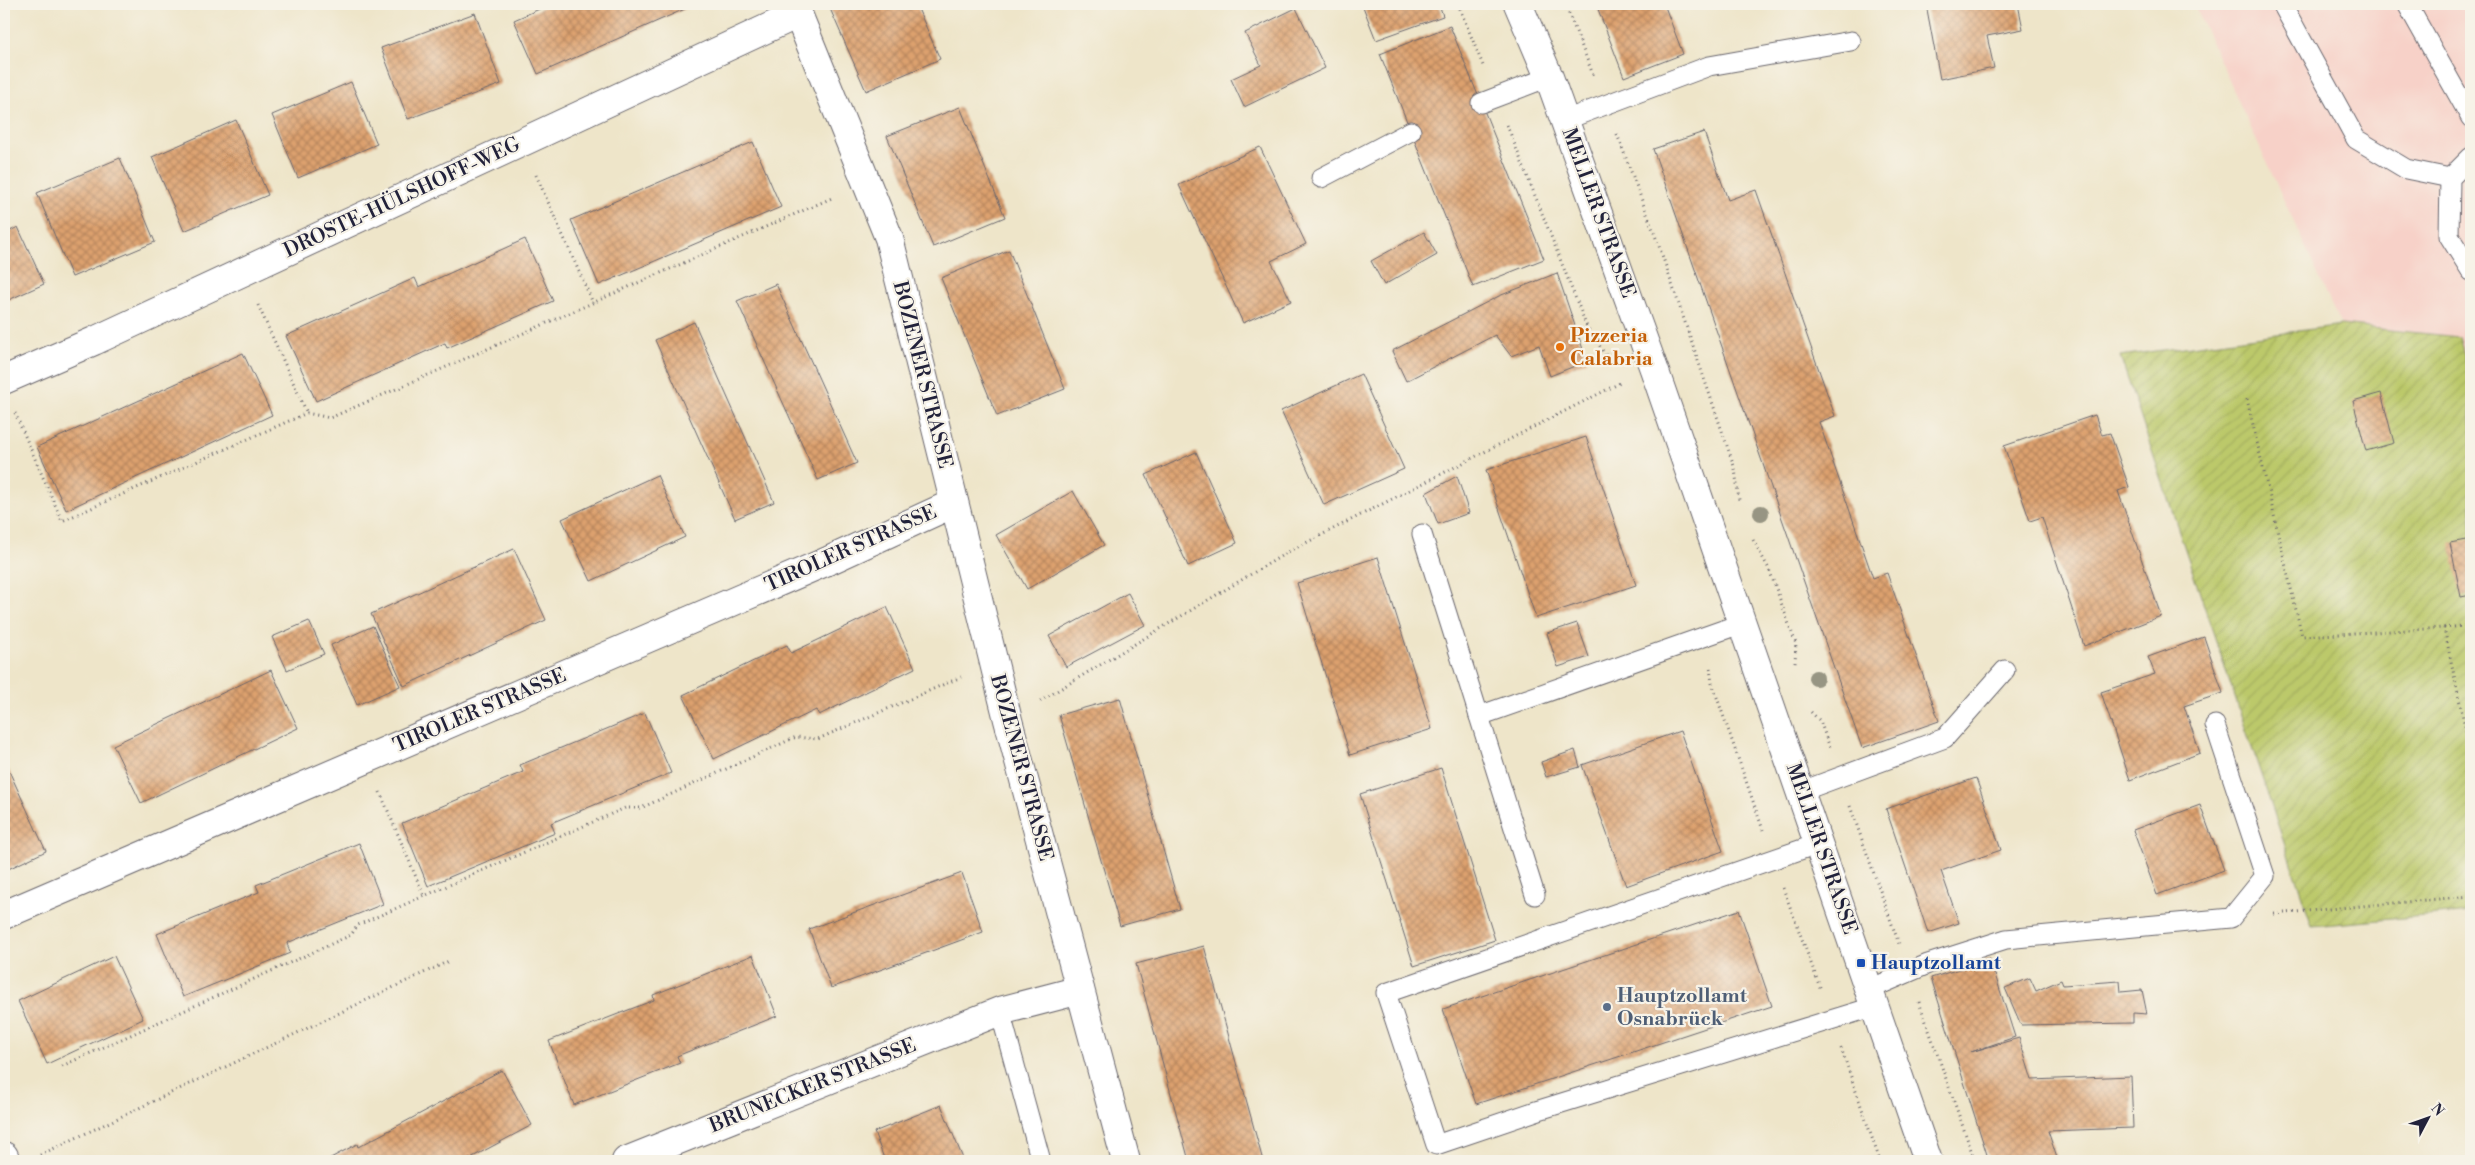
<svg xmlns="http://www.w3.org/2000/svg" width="2475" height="1165" font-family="'Libre Bodoni',serif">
<defs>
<pattern id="garden-furrows" width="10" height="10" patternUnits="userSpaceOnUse" patternTransform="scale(1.25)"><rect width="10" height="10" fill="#bcc96b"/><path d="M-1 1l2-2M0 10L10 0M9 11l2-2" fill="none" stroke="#a1ac5e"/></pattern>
<pattern id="building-cross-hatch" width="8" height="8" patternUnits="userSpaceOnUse" patternTransform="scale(1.25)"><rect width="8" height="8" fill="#dda16e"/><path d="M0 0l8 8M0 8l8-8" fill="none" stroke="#b3835c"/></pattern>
</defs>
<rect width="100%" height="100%" fill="#f7f3e8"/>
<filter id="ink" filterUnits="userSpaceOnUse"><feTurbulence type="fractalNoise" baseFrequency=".02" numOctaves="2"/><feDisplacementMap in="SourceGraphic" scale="10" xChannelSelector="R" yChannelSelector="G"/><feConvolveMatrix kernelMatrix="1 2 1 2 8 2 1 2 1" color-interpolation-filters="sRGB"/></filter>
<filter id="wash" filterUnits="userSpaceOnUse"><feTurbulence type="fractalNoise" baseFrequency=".0096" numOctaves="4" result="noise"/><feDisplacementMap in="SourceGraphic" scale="20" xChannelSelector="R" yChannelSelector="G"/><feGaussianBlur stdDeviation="1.12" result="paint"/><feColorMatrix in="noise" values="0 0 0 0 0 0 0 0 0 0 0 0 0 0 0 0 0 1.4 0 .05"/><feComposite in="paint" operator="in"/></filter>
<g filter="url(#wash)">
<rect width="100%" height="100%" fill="#eee5c9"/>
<!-- built -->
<polygon fill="#f7d1c8" points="2194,4 2471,4 2471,378 2459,337 2341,325"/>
<!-- garden -->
<polygon fill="url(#garden-furrows)" stroke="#6f7653" points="2341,325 2459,337 2471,378 2471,912 2312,926 2120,356"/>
<g id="blocks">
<!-- building -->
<g fill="url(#building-cross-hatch)">
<polygon points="551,4 696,4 538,74 514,20"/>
<polygon points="828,4 916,4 940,59 866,91"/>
<polygon points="1362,4 1439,4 1443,16 1376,40"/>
<polygon points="1596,4 1664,4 1683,54 1624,77"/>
<polygon points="1926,4 2018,4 2023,29 1987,36 1994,68 1940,79"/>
<polygon points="1296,8 1325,68 1244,107 1231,79 1261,65 1245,33"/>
<polygon points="475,13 501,84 408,119 381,48"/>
<polygon points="1450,26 1544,259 1473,287 1380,54"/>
<polygon points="351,82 377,144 298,178 272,115"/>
<polygon points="960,107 1005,217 933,247 887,136"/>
<polygon points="236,120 268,195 184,231 152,157"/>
<polygon points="1704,132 1728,200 1756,190 1835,416 1819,422 1873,578 1887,573 1939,721 1862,748 1653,149"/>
<polygon points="753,142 781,207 599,285 571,220"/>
<polygon points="1260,147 1306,244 1271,261 1291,301 1243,323 1179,185"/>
<polygon points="120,158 155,242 72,277 37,193"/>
<polygon points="18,227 44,284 4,302 4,234"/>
<polygon points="1424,232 1437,255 1384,285 1371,261"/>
<polygon points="525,239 553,301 447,348 445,343 316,401 286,336 415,278 419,287"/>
<polygon points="1009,250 1065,389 997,416 941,278"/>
<polygon points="1557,273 1587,361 1550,376 1539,345 1511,356 1495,335 1406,381 1392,351 1499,296"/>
<polygon points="776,284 857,463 818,480 737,301"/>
<polygon points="694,322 774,502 735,519 655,340"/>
<polygon points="243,353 272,415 66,510 37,447"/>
<polygon points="1361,374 1404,469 1324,505 1281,411"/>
<polygon points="2381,393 2394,443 2366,451 2353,401"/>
<polygon points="2095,415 2102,435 2110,433 2129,487 2118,491 2161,616 2084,646 2042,517 2030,521 2004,446"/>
<polygon points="1586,437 1636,585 1536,618 1486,470"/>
<polygon points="1196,452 1237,543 1188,566 1146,475"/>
<polygon points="657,475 685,537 591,581 562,519"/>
<polygon points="1457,476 1469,513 1438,524 1426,493"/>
<polygon points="1073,491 1104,545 1027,589 996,535"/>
<polygon points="2471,539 2471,595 2461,597 2450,543"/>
<polygon points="514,549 546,620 404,686 371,614"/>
<polygon points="1378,557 1432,729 1350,755 1297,583"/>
<polygon points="1128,593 1145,625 1066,667 1049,636"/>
<polygon points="887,607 915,668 819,715 816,710 714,759 683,695 787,645 791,653"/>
<polygon points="309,621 324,654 287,670 272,637"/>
<polygon points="1577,623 1589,657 1558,667 1547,633"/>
<polygon points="373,626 400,686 357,705 331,645"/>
<polygon points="2204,637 2223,693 2184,706 2200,753 2130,780 2101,692 2155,674 2148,657"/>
<polygon points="271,670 298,728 141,803 113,745"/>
<polygon points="1120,698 1180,909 1120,926 1059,715"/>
<polygon points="645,713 671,773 551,823 555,833 428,886 402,823 523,772 520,765"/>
<polygon points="1680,731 1723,851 1626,886 1582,765"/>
<polygon points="1575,750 1580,767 1546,777 1541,762"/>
<polygon points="4,760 46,851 4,871"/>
<polygon points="1441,768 1495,940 1414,966 1360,794"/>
<polygon points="1976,778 2001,850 1941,871 1959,923 1928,933 1886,809"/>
<polygon points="2200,805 2224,870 2157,895 2133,830"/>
<polygon points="359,843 383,904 287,943 290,953 183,997 157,934 259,892 256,885"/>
<polygon points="962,873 983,932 831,988 809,929"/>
<polygon points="1739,910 1772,1006 1476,1104 1443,1009"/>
<polygon points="1204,946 1263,1161 1189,1161 1136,964"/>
<polygon points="753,955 777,1016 677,1056 680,1063 574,1105 549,1041 654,1000 653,995"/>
<polygon points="114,956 143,1019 47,1064 18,1001"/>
<polygon points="1990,959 2015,1037 1971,1052 2019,1038 2032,1080 2131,1076 2133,1128 2048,1131 2058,1161 1989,1161 1931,978"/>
<polygon points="2030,978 2036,991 2061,980 2063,985 2120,981 2121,992 2142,990 2147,1014 2133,1013 2133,1023 2021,1025 2005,988"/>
<polygon points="502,1070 532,1125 465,1161 325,1161 357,1144 358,1147"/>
<polygon points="941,1105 964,1161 885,1161 874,1132"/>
</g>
</g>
</g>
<g filter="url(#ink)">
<use href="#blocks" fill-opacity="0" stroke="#69666d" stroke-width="1"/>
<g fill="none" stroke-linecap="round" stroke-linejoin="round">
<!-- service casing -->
<g stroke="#69666d" stroke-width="21">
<g id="service">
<polyline points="2282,4 2356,139 2406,169 2450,178"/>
<polyline points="2407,4 2471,118"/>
<polyline points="1481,103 1549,77"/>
<polyline points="1565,120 1709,66 1851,41"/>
<polyline points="2471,157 2450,178 2449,236 2471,271"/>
<polyline points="1321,178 1411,131"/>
<polyline points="1422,534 1535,895"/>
<polyline points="1479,716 1743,623"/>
<polyline points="1802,791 1945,738 2005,670"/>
<polyline points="1820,843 1386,993 1436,1145 1539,1110 1876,1006"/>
<polyline points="1870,989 1928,964 2006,939 2231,918 2265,876 2215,725"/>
<polyline points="1000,1011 1041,1161"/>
</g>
</g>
<!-- minor casing -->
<g stroke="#69666d" stroke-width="30">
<g id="minor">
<polyline points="794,4 889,238 1008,720 1126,1161"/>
<polyline points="1518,4 1549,77 1654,369 1928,1161"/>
<polyline points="4,380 94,341 798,14"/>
<polyline points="4,915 830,560 954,503"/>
<polyline points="4,1156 6,1161"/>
<polyline points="626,1161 1000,1011 1080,990"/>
</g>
</g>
<!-- path -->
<g stroke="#69666d" stroke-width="3" stroke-dasharray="1 4" stroke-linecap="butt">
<polyline points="1458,4 1484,68"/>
<polyline points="1565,4 1594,77"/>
<polyline points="1507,125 1587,327 1613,366"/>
<polyline points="1617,134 1659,246 1735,469 1739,500"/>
<polyline points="536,175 593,303"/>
<polyline points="258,305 307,413"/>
<polyline points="2247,399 2302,636 2444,628 2471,755"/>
<polyline points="15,413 62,521 307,413 330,418 834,197"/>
<polyline points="1753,540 1769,569 1796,644 1795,663"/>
<polyline points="2444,628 2471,625"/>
<polyline points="1710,668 1712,683 1763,830"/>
<polyline points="1040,701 1288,552 1622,382"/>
<polyline points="1811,712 1820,721 1830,748"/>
<polyline points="380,792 424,896"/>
<polyline points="1850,806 1899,944"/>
<polyline points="1783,888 1821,990"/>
<polyline points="2274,914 2471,896"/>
<polyline points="1919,1002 1975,1161"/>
<polyline points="1841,1048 1880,1161"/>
<polyline points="62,1066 351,935 358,925 625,808 641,808 796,737 818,739 961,677"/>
<polyline points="40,1155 451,960"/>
</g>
<!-- service -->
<use href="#service" stroke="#fff" stroke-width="19"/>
<!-- minor -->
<use href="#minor" stroke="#fff" stroke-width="28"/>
</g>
<!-- trees -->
<g fill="#979583">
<circle cx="1761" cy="513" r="8"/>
<circle cx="1816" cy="678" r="8"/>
</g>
</g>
<!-- markers -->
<circle fill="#e8710a" stroke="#f7f3e8" stroke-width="2" cx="1560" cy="347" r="5"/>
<rect fill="#1a4fb4" stroke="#f7f3e8" stroke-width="2" x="1856" y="958" width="10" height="10" rx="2.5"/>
<circle fill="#5c6f8a" stroke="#f7f3e8" stroke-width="2" cx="1607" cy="1007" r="5"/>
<g text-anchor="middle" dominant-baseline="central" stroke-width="4.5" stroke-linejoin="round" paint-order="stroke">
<!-- street labels -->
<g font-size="20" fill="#22223b" stroke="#f7f3e8">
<text transform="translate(402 198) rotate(-25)">DROSTE-HÜLSHOFF-WEG</text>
<text transform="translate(1598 213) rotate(70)">MELLER STRASSE</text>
<text transform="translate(922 375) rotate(76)">BOZENER STRASSE</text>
<text transform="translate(851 549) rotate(-24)">TIROLER STRASSE</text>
<text transform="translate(480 711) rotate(-23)">TIROLER STRASSE</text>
<text transform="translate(1021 768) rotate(75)">BOZENER STRASSE</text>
<text transform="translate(1821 849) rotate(71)">MELLER STRASSE</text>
<text transform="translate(813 1086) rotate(-22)">BRUNECKER STRASSE</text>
</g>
<!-- food labels -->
<g font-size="20" font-weight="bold" fill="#c56008" stroke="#f7f3e8" text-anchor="start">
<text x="1570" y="336">Pizzeria<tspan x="1570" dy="23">Calabria</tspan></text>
</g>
<!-- transit labels -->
<g font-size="20" font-weight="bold" fill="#164399" stroke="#f7f3e8" text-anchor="start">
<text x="1871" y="963">Hauptzollamt</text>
</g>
<!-- service labels -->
<g font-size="20" font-weight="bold" fill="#4e5e75" stroke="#f7f3e8" text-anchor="start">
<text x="1617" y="996">Hauptzollamt<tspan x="1617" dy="23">Osnabrück</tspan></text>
</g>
</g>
<!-- margin -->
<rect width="2475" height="1165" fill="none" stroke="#f7f3e8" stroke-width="20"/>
<!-- north arrow -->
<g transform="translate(2428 1118) rotate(49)" stroke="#f7f3e8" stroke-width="4" paint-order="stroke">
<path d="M0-4L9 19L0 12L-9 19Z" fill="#22223b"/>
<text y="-8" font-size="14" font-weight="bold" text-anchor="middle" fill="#22223b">N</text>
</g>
</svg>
